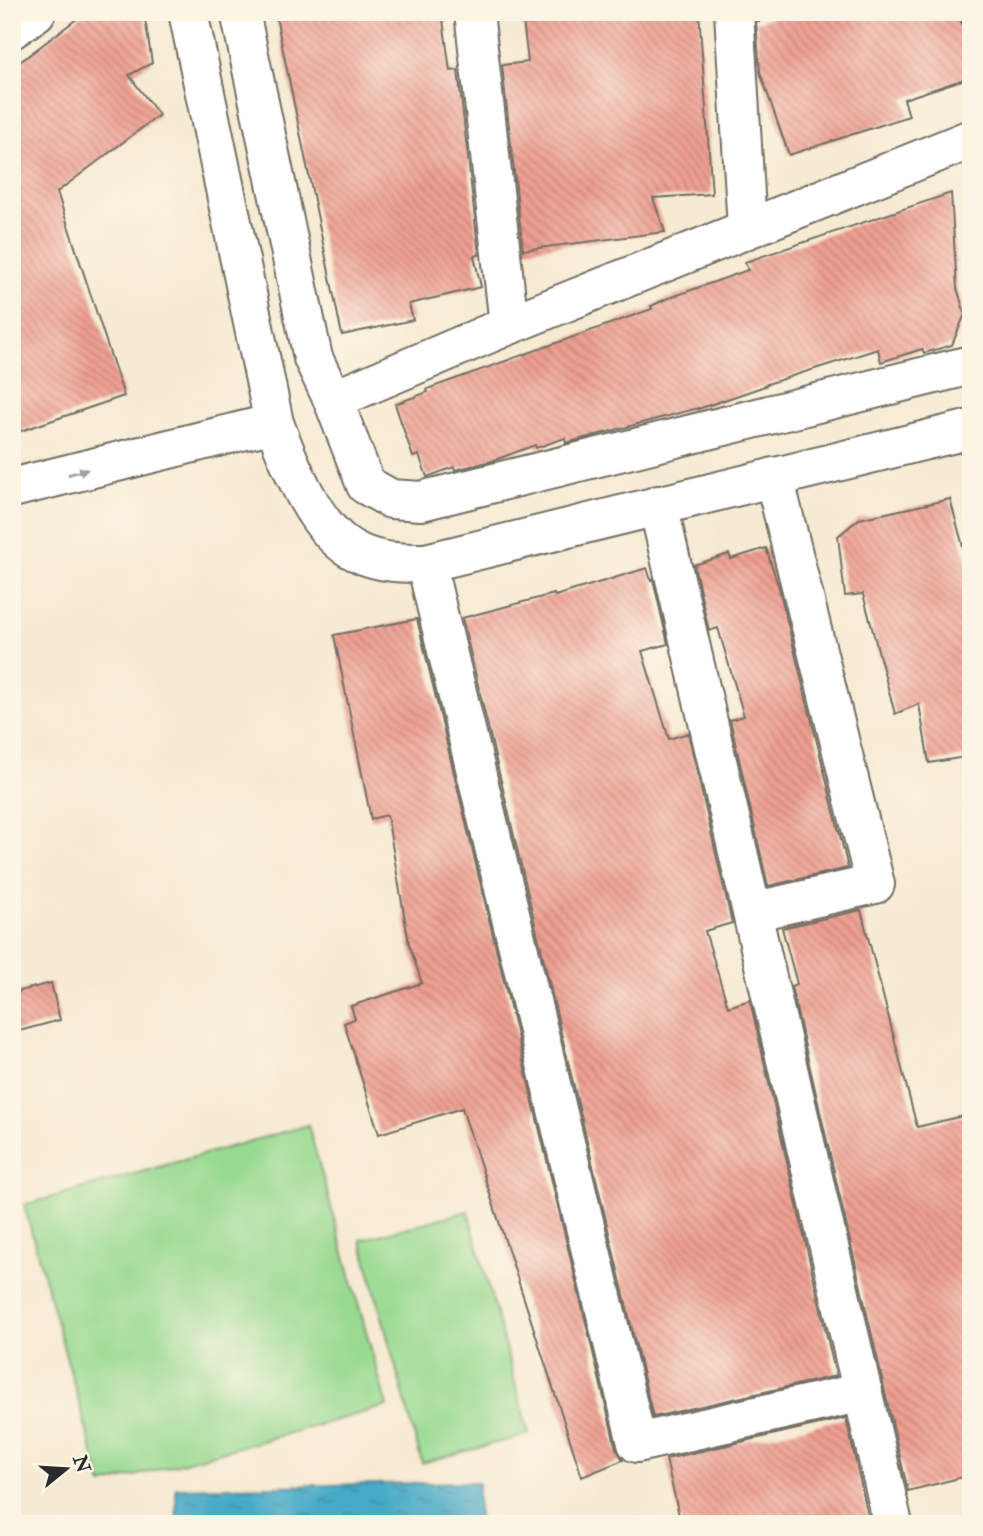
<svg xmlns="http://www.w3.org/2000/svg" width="983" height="1536" font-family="'IM FELL Double Pica',serif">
<defs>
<pattern id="water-ripples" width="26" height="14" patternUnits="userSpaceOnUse" patternTransform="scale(1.75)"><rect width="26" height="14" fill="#47aac7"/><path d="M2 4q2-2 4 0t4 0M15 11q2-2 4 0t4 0" fill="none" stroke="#3b8ba2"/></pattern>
<pattern id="building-back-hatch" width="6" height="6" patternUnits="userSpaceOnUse" patternTransform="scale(1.75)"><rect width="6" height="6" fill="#ee9f91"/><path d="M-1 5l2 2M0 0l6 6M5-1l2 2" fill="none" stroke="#c18277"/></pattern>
</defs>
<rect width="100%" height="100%" fill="#fcf5e5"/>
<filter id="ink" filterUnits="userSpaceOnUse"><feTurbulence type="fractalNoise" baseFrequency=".0143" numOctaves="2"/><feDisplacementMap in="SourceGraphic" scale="14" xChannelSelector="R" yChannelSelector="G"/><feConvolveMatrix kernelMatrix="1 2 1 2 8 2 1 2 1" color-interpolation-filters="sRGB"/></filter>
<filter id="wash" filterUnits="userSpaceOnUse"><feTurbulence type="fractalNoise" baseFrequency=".00686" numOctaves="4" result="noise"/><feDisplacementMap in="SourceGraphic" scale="28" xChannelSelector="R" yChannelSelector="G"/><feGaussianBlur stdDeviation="1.57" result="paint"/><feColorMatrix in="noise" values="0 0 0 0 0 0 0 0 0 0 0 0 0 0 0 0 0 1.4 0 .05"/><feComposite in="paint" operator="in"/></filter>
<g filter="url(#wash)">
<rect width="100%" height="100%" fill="#f6ead2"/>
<!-- pitch -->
<g fill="#99da91" stroke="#62825e" stroke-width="2">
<polygon points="308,1125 387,1406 102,1485 24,1205"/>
<polygon points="468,1211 529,1434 422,1463 361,1240"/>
</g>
<!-- water -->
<polygon fill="url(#water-ripples)" stroke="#396a79" stroke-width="2" points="478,1482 478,1524 177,1524 176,1488"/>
<g id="blocks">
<!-- building -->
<g fill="url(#building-back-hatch)">
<polygon points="86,12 144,12 152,63 129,75 159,115 57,192 124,396 12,434 12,68"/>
<polygon points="275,12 442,12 450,71 458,70 479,255 474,256 481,287 409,304 413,320 342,335"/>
<polygon points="522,12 699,12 712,194 653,198 665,232 523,250 502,65 528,62"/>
<polygon points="784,12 958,12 971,51 971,77 904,99 909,116 789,155 760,72 756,22"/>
<polygon points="951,193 957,288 965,314 952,345 924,353 922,349 881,362 878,349 764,385 765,386 698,409 698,408 566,443 565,438 536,448 535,445 492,461 455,470 454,467 427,477 419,455 413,457 395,404 428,392 427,389 652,309 651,306 666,299 748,270 745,262"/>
<polygon points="950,499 971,576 971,756 929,763 919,704 895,714 863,594 845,596 838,536 859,519"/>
<polygon points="766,548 779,588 848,868 768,886 730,720 744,716 718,628 709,631 694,565 729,554 731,559"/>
<polygon points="647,568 651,580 653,579 668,644 642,651 669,739 688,733 732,923 705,931 728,1007 750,1000 836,1376 653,1417 462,618 554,594 555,596"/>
<polygon points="417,619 616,1448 623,1460 582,1477 462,1108 379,1134 344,1023 355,1019 351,1006 422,983 409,944 387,815 371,819 334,635"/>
<polygon points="861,910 917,1127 971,1114 971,1475 908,1491 791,986 797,984 782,928"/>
<polygon points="51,983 60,1020 12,1033 12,993"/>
<polygon points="846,1418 870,1524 681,1524 666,1459"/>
</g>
</g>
</g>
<g filter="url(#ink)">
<use href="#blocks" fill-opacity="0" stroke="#726e65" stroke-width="2"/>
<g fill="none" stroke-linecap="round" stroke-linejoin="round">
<!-- minor casing -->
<g stroke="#726e65" stroke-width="42">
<g id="minor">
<polyline points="240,12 313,358 333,400 366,485 391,499 421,501 971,365"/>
<polyline points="474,12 509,325"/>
<polyline points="734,12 747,228"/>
<polyline points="12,29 36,12"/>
<polyline points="333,400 509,325 971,139"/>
<polyline points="12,488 274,423"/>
<polyline points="658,505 893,1524"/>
<polyline points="426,563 637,1443 863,1392"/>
<polyline points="752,912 875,884 774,477"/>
</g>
</g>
<!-- tertiary casing -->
<g stroke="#726e65" stroke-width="42">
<path id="tertiary" d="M188,12L274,423C289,463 316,534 357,552C379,563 402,563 426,563L971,429"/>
</g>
<!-- minor -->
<use href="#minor" stroke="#fff" stroke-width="38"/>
<!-- tertiary -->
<use href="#tertiary" stroke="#fff" stroke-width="38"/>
</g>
<!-- one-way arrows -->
<defs><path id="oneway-solid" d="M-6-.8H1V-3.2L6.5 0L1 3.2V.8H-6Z" transform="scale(1.75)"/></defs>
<use fill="#a0a0a0" href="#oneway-solid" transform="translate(78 472) rotate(-14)"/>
</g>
<!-- margin -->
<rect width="983" height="1536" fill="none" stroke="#fcf5e5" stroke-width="42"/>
<!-- north arrow -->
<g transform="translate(66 1469) rotate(72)" stroke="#fcf5e5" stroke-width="5" paint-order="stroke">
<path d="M0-5L12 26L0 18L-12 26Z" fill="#2b2b2b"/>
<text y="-10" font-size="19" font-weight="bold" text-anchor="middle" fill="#2b2b2b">N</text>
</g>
</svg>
